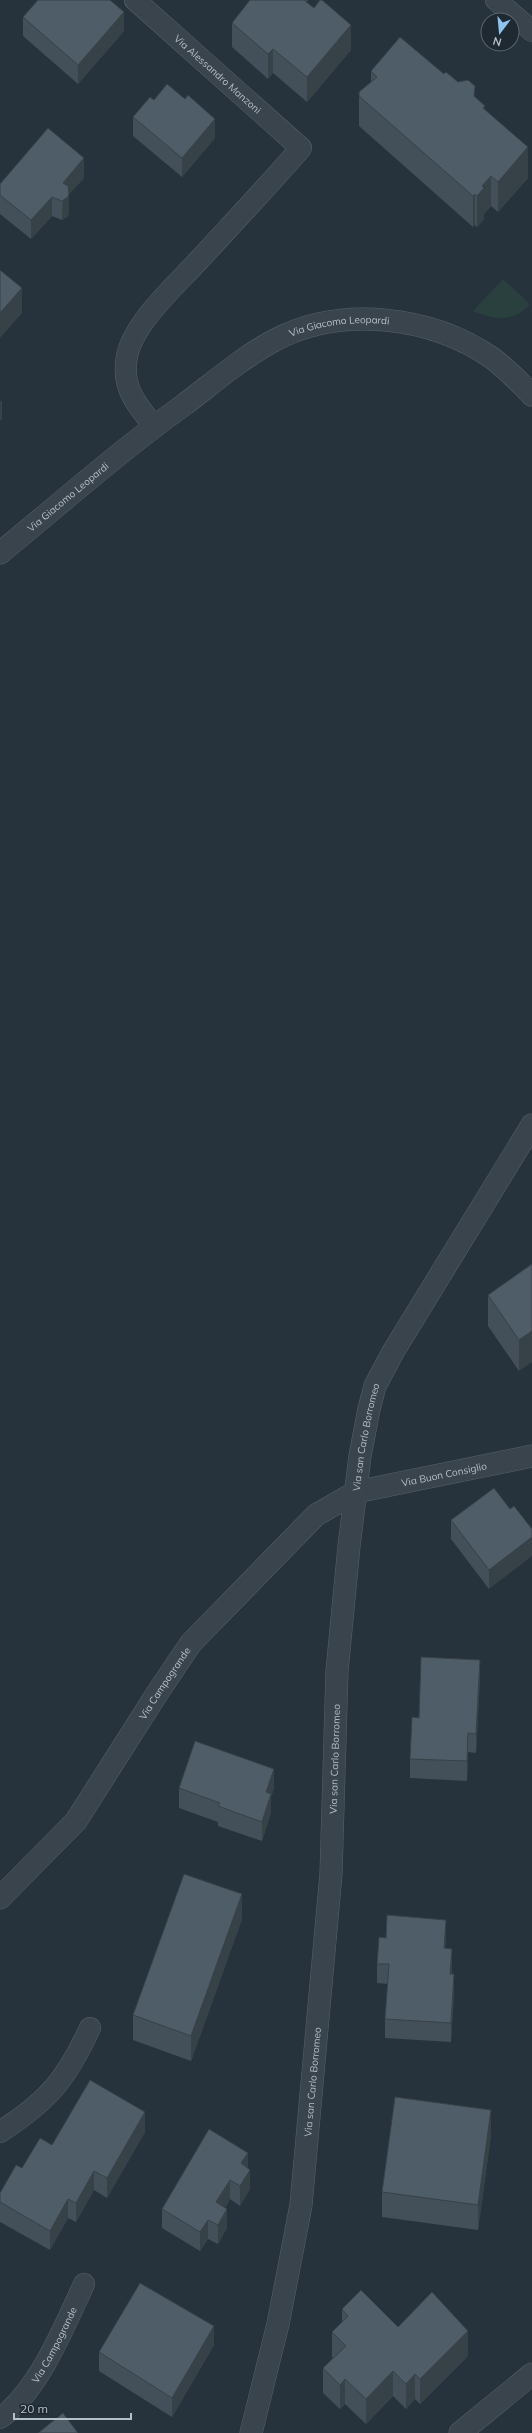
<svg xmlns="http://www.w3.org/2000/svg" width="532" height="2433" font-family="Mulish,sans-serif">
<rect width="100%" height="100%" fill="#26323c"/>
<!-- green -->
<path fill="#29403e" d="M503,279L530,304C513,323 495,320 473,311Z"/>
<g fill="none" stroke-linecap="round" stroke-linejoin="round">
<!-- service casing -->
<g stroke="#57626b" stroke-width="22">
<g id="service">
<path id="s1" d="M135,0L301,148C268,186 233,223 199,260C176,285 134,322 127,356C121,387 136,404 154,426"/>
<polyline points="496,0 532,31"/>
<path d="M0,2132C48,2101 66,2080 90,2028"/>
<path id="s2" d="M0,2418C38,2392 65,2325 84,2284"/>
</g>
</g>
<!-- minor casing -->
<g stroke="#57626b" stroke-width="23">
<g id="minor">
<path id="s3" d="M0,553C61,503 121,450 185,404C214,382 243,357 275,340C342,305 431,316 492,358C507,369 519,382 532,395"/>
<path id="s4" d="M0,1898L76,1821L158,1692L191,1643L316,1515L356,1492L532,1456"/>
<path id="s5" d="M251,2433L278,2324L301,2205L331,1874L337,1671L349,1546L360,1456L369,1409L375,1386L393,1352L532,1125"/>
<polyline points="460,2433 532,2374"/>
</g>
</g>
<!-- service -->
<use href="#service" stroke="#39444d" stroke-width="21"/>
<!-- minor -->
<use href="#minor" stroke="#39444d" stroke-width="22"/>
</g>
<!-- wall -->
<g fill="#435059">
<polygon points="250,0 308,0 306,2 351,50 307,102 273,73 268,79 232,47 232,23"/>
<polygon points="23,17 124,31 78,84 23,36"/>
<polygon points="371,71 444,74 475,97 485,109 528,178 498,212 491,206 484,214 484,219 477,227 475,225 473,227 359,126 359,92 371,82"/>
<polygon points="154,100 215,138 182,177 133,136 133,117"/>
<polygon points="84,178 69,194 69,212 68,216 62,220 52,216 31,239 0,214 0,184"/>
<polygon points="532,1264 519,1371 488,1326 488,1295"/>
<polygon points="510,1509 489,1589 451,1539 451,1520"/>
<polygon points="480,1679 476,1753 468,1752 467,1781 410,1778 410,1759 419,1718"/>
<polygon points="179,1788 274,1788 271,1797 271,1813 262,1841 218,1826 218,1822 179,1808"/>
<polygon points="242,1919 191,2061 133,2040 133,2015"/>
<polygon points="386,1938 446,1939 445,1949 452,1968 452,1974 454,1994 451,2042 385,2038 385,2019 388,1984 377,1983 377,1964"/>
<polygon points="145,2132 107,2198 94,2190 76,2222 68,2218 50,2250 0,2222 0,2193 22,2168 52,2145"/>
<polygon points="491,2135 478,2230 382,2217 382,2192"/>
<polygon points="248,2168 250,2189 240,2206 230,2199 225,2208 227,2228 218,2244 208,2239 200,2251 162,2228 162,2209"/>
<polygon points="342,2309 398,2327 468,2356 420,2404 415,2399 406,2409 393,2396 366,2424 345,2404 340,2409 323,2393 323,2368 333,2358 332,2357 332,2332 342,2322"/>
<polygon points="214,2345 172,2417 99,2371 99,2352"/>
</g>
<!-- shaded-wall -->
<g fill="#374148">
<polygon points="124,12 124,31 78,84 78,65"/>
<polygon points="351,25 351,50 307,102 307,77"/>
<polygon points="273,49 273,73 268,79 268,54"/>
<polygon points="215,119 215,138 182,177 182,158"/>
<polygon points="528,147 528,178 498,212 498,182"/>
<polygon points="84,158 84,178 69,194 69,212 68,216 62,220 63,183"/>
<polygon points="491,176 491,206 484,214 484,219 477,227 477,196 482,186"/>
<polygon points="475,194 475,225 473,227 473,196"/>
<polygon points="52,197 52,216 31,239 31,220"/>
<polygon points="22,288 22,313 0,338 0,313"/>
<polygon points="2,400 2,419 0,421 0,402"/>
<polygon points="532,1331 532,1362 519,1371 519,1340"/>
<polygon points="532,1537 532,1556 489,1589 489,1570"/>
<polygon points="480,1660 480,1679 476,1753 476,1734"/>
<polygon points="468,1733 468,1752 467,1781 467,1761"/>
<polygon points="274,1769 274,1788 271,1797 271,1813 262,1841 262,1822 266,1792"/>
<polygon points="242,1894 242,1919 191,2061 191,2036"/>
<polygon points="446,1920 446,1939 444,1968 444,1948"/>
<polygon points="452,1949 452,1968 450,1993 450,1974"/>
<polygon points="454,1974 454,1994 451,2042 451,2023"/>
<polygon points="491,2110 491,2135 478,2230 478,2205"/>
<polygon points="145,2112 145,2132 107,2198 107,2178"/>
<polygon points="248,2153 248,2172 241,2163"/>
<polygon points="250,2170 250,2189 240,2206 240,2186"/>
<polygon points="94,2171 94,2190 76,2222 76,2203"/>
<polygon points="230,2180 230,2199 216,2222 216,2202"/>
<polygon points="68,2199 68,2218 50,2250 50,2231"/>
<polygon points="227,2209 227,2228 218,2244 218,2225"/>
<polygon points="208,2220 208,2239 200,2251 200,2232"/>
<polygon points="214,2326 214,2345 172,2417 172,2398"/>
<polygon points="468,2331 468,2356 420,2404 420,2379"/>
<polygon points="393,2371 393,2396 366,2424 366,2399"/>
<polygon points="415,2374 415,2399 406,2409 406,2384"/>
<polygon points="345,2379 345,2404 340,2409 340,2385"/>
</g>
<!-- building -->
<g fill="#4e5d67" stroke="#374148">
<polygon points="38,0 110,0 124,12 78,65 23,17"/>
<polygon points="250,0 304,0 314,8 320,0 322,0 351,25 307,77 273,49 268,54 232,23"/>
<polygon points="400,37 444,74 446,72 458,82 468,80 475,86 474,96 485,106 483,108 528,147 498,182 491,176 482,186 484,188 477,196 475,194 473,196 359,96 359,92 377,77 371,71"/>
<polygon points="167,84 185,99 188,95 215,119 182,158 133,117 150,97 154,100"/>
<polygon points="48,128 84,158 63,183 68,186 69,193 68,197 62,201 52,197 31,220 0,195 0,184"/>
<polygon points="0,270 22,288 0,313"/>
<polygon points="532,1264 532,1331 519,1340 488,1295"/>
<polygon points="494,1488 510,1509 514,1506 532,1529 532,1537 489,1570 451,1520"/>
<polygon points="421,1657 480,1660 476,1734 468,1733 467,1761 410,1759 412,1717 419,1718"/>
<polygon points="195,1741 274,1769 266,1792 271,1794 262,1822 218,1806 220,1803 179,1788"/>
<polygon points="184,1874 242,1894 191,2036 133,2015"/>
<polygon points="387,1915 446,1920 444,1948 452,1949 450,1974 454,1974 451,2023 385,2019 389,1964 377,1964 379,1937 386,1938"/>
<polygon points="90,2080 145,2112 107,2178 94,2171 76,2203 68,2199 50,2231 0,2202 0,2193 16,2165 22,2168 40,2138 52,2145"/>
<polygon points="395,2097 491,2110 478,2205 382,2192"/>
<polygon points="209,2129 248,2153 241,2163 250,2170 240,2186 230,2180 216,2202 227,2209 218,2225 208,2220 200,2232 162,2209"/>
<polygon points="140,2283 214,2326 172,2398 99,2352"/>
<polygon points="361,2290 398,2327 432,2292 468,2331 420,2379 415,2374 406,2384 393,2371 366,2399 345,2379 340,2385 323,2368 346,2346 332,2332 348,2316 342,2309"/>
<polygon points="63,2413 78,2433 38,2433"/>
</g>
<g text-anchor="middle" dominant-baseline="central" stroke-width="3" stroke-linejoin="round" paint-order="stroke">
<!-- street labels -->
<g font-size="10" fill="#b5bfc8" stroke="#1e2932">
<text stroke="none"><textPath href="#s1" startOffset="111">Via Alessandro Manzoni</textPath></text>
<text stroke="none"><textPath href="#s3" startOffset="415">Via Giacomo Leopardi</textPath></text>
<text stroke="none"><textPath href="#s3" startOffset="88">Via Giacomo Leopardi</textPath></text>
<text stroke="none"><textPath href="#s5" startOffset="1005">Via san Carlo Borromeo</textPath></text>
<text stroke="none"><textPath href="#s4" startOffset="635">Via Buon Consiglio</textPath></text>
<text stroke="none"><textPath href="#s4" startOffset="272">Via Campogrande</textPath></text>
<text stroke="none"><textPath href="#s5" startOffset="681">Via san Carlo Borromeo</textPath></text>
<text stroke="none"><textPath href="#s5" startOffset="357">Via san Carlo Borromeo</textPath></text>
<text stroke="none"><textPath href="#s2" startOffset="92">Via Campogrande</textPath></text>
</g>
</g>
<!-- north arrow -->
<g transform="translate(500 32) rotate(196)"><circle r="19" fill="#1e2932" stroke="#5a656e"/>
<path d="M0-3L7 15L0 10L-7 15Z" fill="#91c3f1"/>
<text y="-6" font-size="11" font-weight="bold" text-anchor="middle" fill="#b5bfc8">N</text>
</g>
<!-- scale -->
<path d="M14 2413v6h117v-6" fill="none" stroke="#b5bfc8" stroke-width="2"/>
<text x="20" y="2413" font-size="12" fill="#b5bfc8" stroke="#1e2932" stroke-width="3" paint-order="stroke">20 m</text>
</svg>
